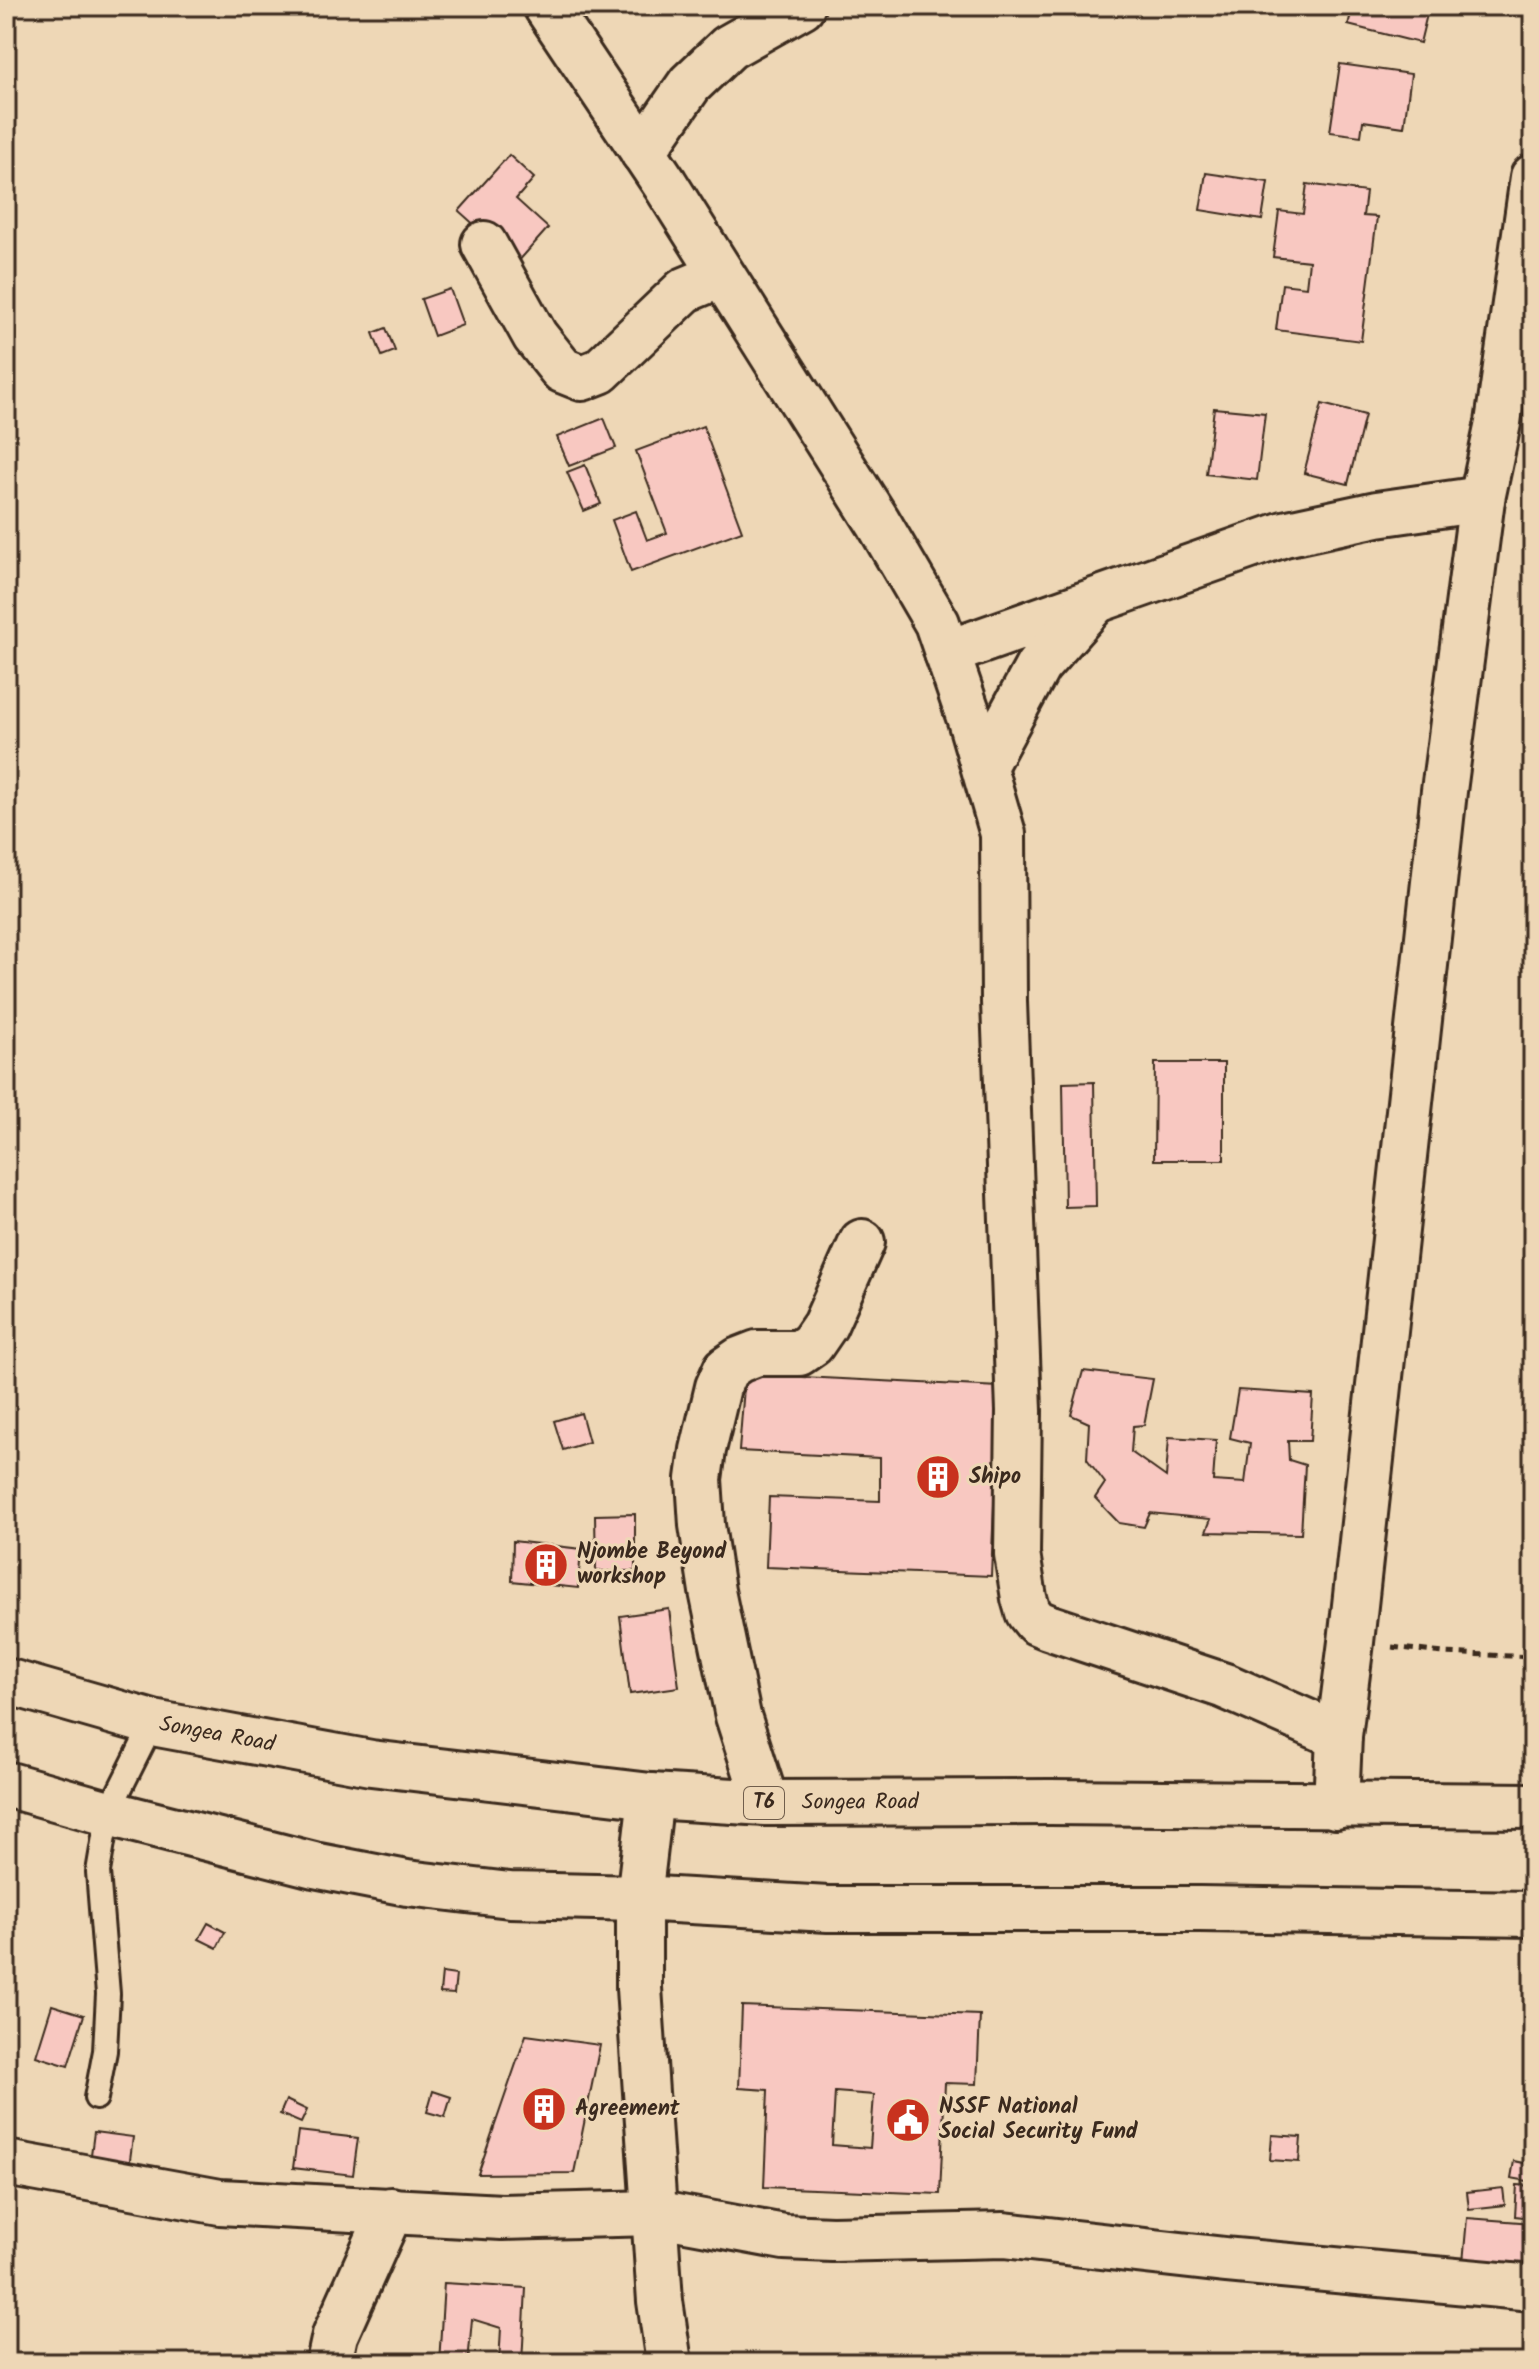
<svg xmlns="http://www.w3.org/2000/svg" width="1539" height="2369" font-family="Kalam,sans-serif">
<rect width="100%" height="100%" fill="#eed7b6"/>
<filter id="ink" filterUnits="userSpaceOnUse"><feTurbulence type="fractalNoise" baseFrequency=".0125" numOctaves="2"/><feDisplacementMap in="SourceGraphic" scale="16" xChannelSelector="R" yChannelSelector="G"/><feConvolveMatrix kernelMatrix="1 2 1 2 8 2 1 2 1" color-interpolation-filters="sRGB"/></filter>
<g filter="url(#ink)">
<!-- building -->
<g fill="#f8c8c1" stroke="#3b2a1e" stroke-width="2" fill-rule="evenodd">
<polygon points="1353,6 1429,6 1420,43 1348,25"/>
<polygon points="1340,64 1411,74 1404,127 1363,121 1361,136 1330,132"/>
<polygon points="509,155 534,178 516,199 548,228 517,263 459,211"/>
<polygon points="1206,173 1268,182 1262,220 1200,210"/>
<polygon points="1307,184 1366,192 1363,216 1377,217 1361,341 1276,330 1282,284 1306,287 1309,261 1273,257 1279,211 1303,214"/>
<polygon points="450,289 463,325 434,336 421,299"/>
<polygon points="386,328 395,351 382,356 373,333"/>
<polygon points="1322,404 1365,415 1348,484 1304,473"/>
<polygon points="1214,408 1265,413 1257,480 1206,474"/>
<polygon points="604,418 616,448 569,466 557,437"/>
<polygon points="703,426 742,531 631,572 612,520 636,511 647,540 667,533 636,451"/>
<polygon points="585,465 601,504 584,511 567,472"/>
<polygon points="1155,1063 1224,1063 1224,1160 1154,1160"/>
<polygon points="1094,1082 1096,1206 1065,1207 1063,1083"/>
<polygon points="1083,1371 1153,1379 1144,1425 1133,1426 1131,1452 1166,1477 1169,1437 1216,1440 1213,1481 1245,1483 1250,1443 1230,1438 1238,1390 1313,1395 1310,1441 1288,1441 1289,1460 1305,1465 1301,1534 1206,1532 1211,1519 1150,1513 1144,1527 1119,1523 1095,1498 1105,1483 1087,1459 1089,1423 1071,1415"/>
<polygon points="745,1374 999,1387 991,1576 766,1567 769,1497 880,1501 880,1458 739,1451"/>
<polygon points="581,1413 589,1442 563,1450 554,1421"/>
<polygon points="635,1514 635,1571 596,1571 595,1515"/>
<polygon points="513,1541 581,1549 578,1588 512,1581"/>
<polygon points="669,1609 679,1687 630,1694 620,1616"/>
<polygon points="208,1923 225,1932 217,1948 199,1939"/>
<polygon points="442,1973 456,1975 454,1994 440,1993"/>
<polygon points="52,2005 84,2015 68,2066 36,2056"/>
<path d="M742,2006L980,2015L977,2084L945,2083L940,2194L764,2187L768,2090L739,2088ZM835,2092L874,2095L870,2148L832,2145Z"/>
<polygon points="526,2035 600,2045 574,2173 478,2174"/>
<polygon points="433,2091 451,2097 445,2117 427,2112"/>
<polygon points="286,2100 307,2110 301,2123 280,2114"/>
<polygon points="298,2131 358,2138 353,2175 293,2168"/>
<polygon points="94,2132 133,2137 129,2167 90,2162"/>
<polygon points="1272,2135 1301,2137 1299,2162 1270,2160"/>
<polygon points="1514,2161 1533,2165 1533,2182 1511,2178"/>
<polygon points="1517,2185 1533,2186 1533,2218 1515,2216"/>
<polygon points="1503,2188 1505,2205 1469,2209 1467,2192"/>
<polygon points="1467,2218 1533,2223 1533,2279 1462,2274"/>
<polygon points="444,2283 526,2288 522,2363 499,2363 501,2328 472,2319 468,2363 439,2363"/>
<polygon points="853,2354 855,2363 812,2363"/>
</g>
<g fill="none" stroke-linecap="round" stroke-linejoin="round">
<!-- lane casing -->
<g stroke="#3b2a1e" stroke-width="28">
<polyline id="lane" points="96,2098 105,2051 108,1994 98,1872 108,1813 153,1723"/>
</g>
<!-- street casing -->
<g stroke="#3b2a1e" stroke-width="50">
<g id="street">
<polyline points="546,6 665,184 878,522 937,623 970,720 1003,834 1004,1002 1019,1411 1017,1554 1024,1598 1028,1612 1036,1622 1048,1627 1225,1686 1339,1736"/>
<polyline points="643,152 690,84 729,47 802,6"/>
<polyline points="484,244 535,336 562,370 582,378 600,371 685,290 721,275"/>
<polyline points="947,653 1284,534 1377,514 1482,499"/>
<polyline points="984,766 1038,666 1092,605"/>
<polyline points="6,1784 108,1813 314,1865 407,1883 510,1895 639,1898 828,1909 1200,1909 1533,1914"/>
<polyline points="651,1796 639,1898 639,1988 660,2301 669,2363"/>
<polyline points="766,1803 738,1716 712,1591 702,1525 699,1479 703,1450 718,1387 726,1369 739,1360 757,1353 799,1353 812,1344 825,1325 862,1242"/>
<polyline points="6,2163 220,2202 502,2217 654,2213 784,2237 832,2239 1004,2235 1225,2260 1533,2288"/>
<polyline points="329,2363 335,2335 391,2210"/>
</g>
</g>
<!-- secondary casing -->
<g stroke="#3b2a1e" stroke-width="50">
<polyline id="secondary" points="1336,1806 1339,1736 1351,1642 1444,791 1482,499 1498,423 1533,177"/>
</g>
<!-- highway casing -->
<g stroke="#3b2a1e" stroke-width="50">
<g id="highway">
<path id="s1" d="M6,1681L153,1723L371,1763L651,1796L766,1803L1050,1802L1533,1806"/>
</g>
</g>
<!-- path -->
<polyline stroke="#3b2a1e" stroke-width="5" stroke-dasharray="8 6" stroke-linecap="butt" points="1392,1647 1443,1653 1533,1657"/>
<!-- lane -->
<use href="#lane" stroke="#eed7b6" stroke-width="22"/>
<!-- street -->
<use href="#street" stroke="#eed7b6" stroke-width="44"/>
<!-- secondary -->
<use href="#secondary" stroke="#eed7b6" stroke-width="44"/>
<!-- highway -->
<use href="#highway" stroke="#eed7b6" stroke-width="44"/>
</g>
</g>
<!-- icons -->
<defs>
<g id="building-disc" transform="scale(2.3)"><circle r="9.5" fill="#c8321e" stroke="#eed7b6"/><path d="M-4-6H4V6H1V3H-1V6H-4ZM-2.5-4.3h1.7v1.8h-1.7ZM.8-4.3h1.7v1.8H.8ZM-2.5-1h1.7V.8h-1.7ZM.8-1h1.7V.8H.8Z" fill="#fff"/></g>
<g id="civic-disc" transform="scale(2.3)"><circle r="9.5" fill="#c8321e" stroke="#eed7b6"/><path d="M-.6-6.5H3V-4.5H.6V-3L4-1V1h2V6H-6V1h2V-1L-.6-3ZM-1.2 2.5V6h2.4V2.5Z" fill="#fff"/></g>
</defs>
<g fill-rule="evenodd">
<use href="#building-disc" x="938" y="1477"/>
<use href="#building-disc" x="546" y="1565"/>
<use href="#building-disc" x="544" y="2109"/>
<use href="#civic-disc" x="908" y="2120"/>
</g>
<g text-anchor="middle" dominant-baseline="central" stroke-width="6" stroke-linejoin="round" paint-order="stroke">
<!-- shield labels -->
<rect fill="#eed7b6" stroke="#715e4c" stroke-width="2" x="744" y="1787" width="40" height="32" rx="6"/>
<g font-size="20" font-weight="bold" fill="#3b2a1e">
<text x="764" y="1803">T6</text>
</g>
<!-- poi labels -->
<g font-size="22" font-weight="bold" fill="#3b2a1e" stroke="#eed7b6" text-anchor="start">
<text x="969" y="1477">Shipo</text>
<text x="577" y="1552">Njombe Beyond<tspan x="577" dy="25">workshop</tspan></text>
<text x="939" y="2107">NSSF National<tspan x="939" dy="25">Social Security Fund</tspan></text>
<text x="575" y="2109">Agreement</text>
</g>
<!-- street labels -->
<g font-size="22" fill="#3b2a1e" stroke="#eed7b6">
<text stroke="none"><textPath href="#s1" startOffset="218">Songea Road</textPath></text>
<text stroke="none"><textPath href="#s1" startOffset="866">Songea Road</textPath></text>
</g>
</g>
<!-- margin -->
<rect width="1539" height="2369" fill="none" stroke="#eed7b6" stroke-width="32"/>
<rect x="16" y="16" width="1507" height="2337" fill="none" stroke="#3b2a1e" stroke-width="3" filter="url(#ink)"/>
</svg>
